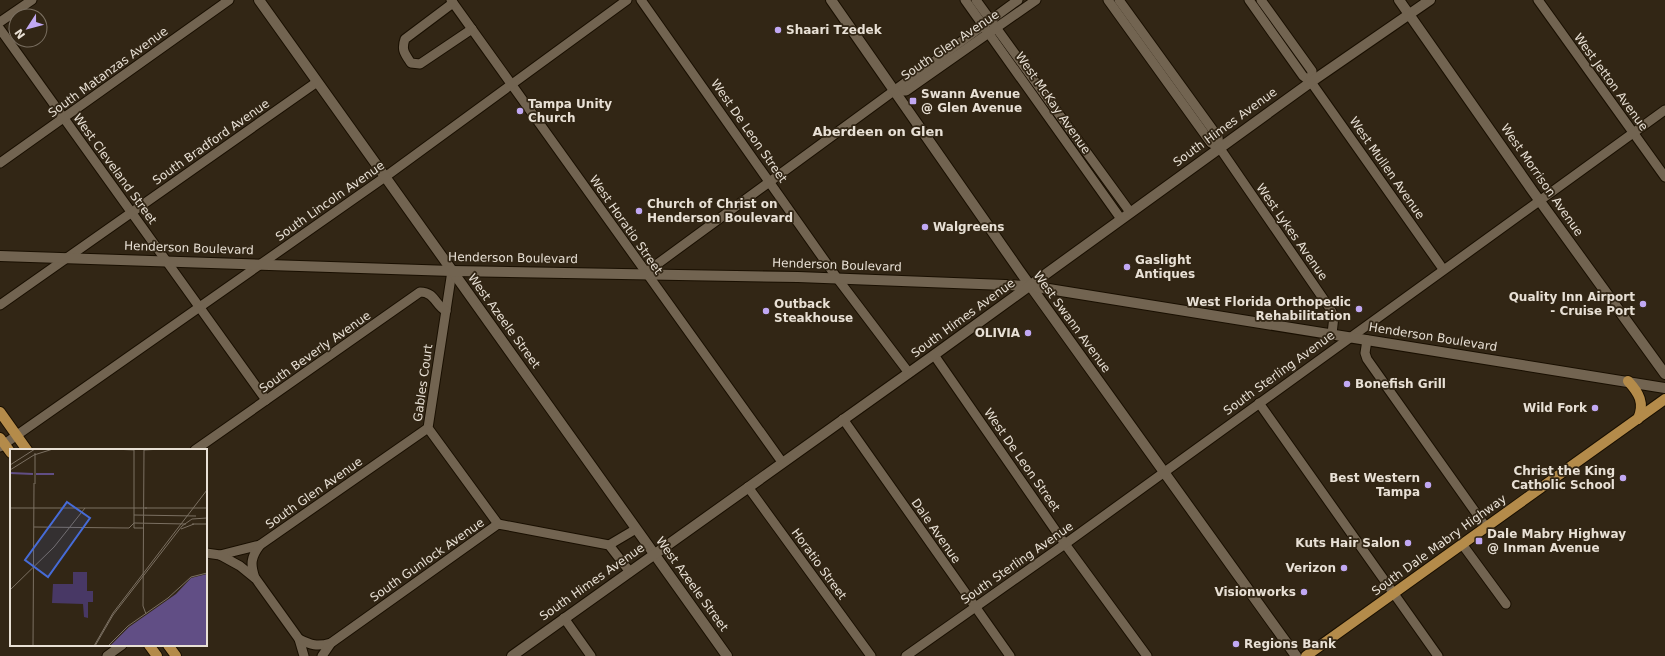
<svg xmlns="http://www.w3.org/2000/svg" width="1665" height="656" font-family="'DejaVu Sans',sans-serif">
<rect width="100%" height="100%" fill="#322615"/>
<g fill="none" stroke-linecap="round" stroke-linejoin="round">
<!-- street casing -->
<g stroke="#190f01" stroke-width="11">
<g id="street">
<polyline points="451,0 782,462"/>
<polyline points="641,0 837,278 909,373"/>
<polyline points="965,0 1121,219"/>
<polyline points="976,0 1130,212"/>
<polyline points="1108,0 1211,143 1219,147"/>
<polyline points="1119,0 1218,137 1219,147 1329,307 1334,316 1332,334"/>
<polyline points="1249,0 1303,76 1311,82 1443,269"/>
<polyline points="1261,0 1312,71 1311,82"/>
<polyline points="1538,0 1665,177"/>
<path d="M453,3L405,39C401,50 405,54 411,63L420,64L472,29"/>
<polyline points="0,22 32,0"/>
<polyline points="0,29 266,400"/>
<polyline points="895,91 906,91 1036,0"/>
<polyline points="0,163 229,0"/>
<polyline points="452,271 428,428 498,524"/>
<polyline points="645,273 1018,0"/>
<polyline points="0,305 317,82"/>
<polyline points="1367,340 1365,353 1367,359 1486,527"/>
<polyline points="934,355 1065,544 1147,656"/>
<polyline points="1259,403 1438,656"/>
<polyline points="843,419 1010,656"/>
<polyline points="0,447 385,177 627,0"/>
<path d="M195,450L420,292C435,292 435,305 446,311"/>
<polyline points="748,487 871,656"/>
<polyline points="1462,544 1506,604"/>
<polyline points="609,545 636,529"/>
<polyline points="206,553 220,555 260,545 428,428"/>
<polyline points="220,555 240,566 256,579 299,639 304,656"/>
<path d="M255,578C250,564 251,557 260,545"/>
<polyline points="564,618 591,656"/>
<path d="M299,639C311,645 317,647 331,643"/>
<polyline points="107,656 122,645"/>
<polyline points="322,656 331,643 498,524 609,545 630,572"/>
<polyline points="906,656 1065,544 1665,110"/>
</g>
</g>
<!-- secondary casing -->
<g stroke="#190f01" stroke-width="12">
<g id="secondary">
<polyline points="259,0 727,656"/>
<polyline points="831,0 1019,270 1296,656"/>
<polyline points="1399,0 1534,193 1665,374"/>
<polyline points="0,256 452,271 798,277 1030,286 1665,388"/>
<polyline points="512,656 934,355 1311,82 1430,0"/>
</g>
</g>
<!-- primary casing -->
<g stroke="#190f01" stroke-width="12">
<g id="primary">
<path d="M1628,381C1639,393 1645,403 1638,419"/>
<polyline points="0,412 27,450"/>
<polyline points="0,438 11,453"/>
<polyline points="149,645 157,656"/>
<polyline points="168,645 176,656"/>
<polyline points="1306,656 1665,399"/>
</g>
</g>
<!-- street -->
<use href="#street" stroke="#726451" stroke-width="9"/>
<!-- secondary -->
<use href="#secondary" stroke="#726451" stroke-width="10"/>
<!-- primary -->
<use href="#primary" stroke="#b48b4a" stroke-width="10"/>
</g>
<!-- markers -->
<g fill="#c1a8f3" stroke="#322615" stroke-width="1.5">
<circle cx="778" cy="30" r="4"/>
<rect x="909" y="97" width="8" height="8" rx="2"/>
<circle cx="520" cy="111" r="4"/>
<circle cx="639" cy="211" r="4"/>
<circle cx="925" cy="227" r="4"/>
<circle cx="1127" cy="267" r="4"/>
<circle cx="1643" cy="304" r="4"/>
<circle cx="1359" cy="309" r="4"/>
<circle cx="766" cy="311" r="4"/>
<circle cx="1028" cy="333" r="4"/>
<circle cx="1347" cy="384" r="4"/>
<circle cx="1595" cy="408" r="4"/>
<circle cx="1623" cy="478" r="4"/>
<circle cx="1428" cy="485" r="4"/>
<rect x="1475" y="537" width="8" height="8" rx="2"/>
<circle cx="1408" cy="543" r="4"/>
<circle cx="1344" cy="568" r="4"/>
<circle cx="1304" cy="592" r="4"/>
<circle cx="1236" cy="644" r="4"/>
</g>
<g text-anchor="middle" dominant-baseline="central" stroke-width="3.5" stroke-linejoin="round" paint-order="stroke">
<!-- poi labels -->
<g font-size="12" font-weight="bold" fill="#e8e0d5" stroke="#322615" text-anchor="start">
<text x="786" y="30">Shaari Tzedek</text>
<text x="921" y="94">Swann Avenue<tspan x="921" dy="14">@ Glen Avenue</tspan></text>
<text x="528" y="104">Tampa Unity<tspan x="528" dy="14">Church</tspan></text>
<text x="647" y="204">Church of Christ on<tspan x="647" dy="14">Henderson Boulevard</tspan></text>
<text x="933" y="227">Walgreens</text>
<text x="1135" y="260">Gaslight<tspan x="1135" dy="14">Antiques</tspan></text>
<text x="1635" y="297" text-anchor="end">Quality Inn Airport<tspan x="1635" dy="14">- Cruise Port</tspan></text>
<text x="1351" y="302" text-anchor="end">West Florida Orthopedic<tspan x="1351" dy="14">Rehabilitation</tspan></text>
<text x="774" y="304">Outback<tspan x="774" dy="14">Steakhouse</tspan></text>
<text x="1020" y="333" text-anchor="end">OLIVIA</text>
<text x="1355" y="384">Bonefish Grill</text>
<text x="1587" y="408" text-anchor="end">Wild Fork</text>
<text x="1615" y="471" text-anchor="end">Christ the King<tspan x="1615" dy="14">Catholic School</tspan></text>
<text x="1420" y="478" text-anchor="end">Best Western<tspan x="1420" dy="14">Tampa</tspan></text>
<text x="1487" y="534">Dale Mabry Highway<tspan x="1487" dy="14">@ Inman Avenue</tspan></text>
<text x="1400" y="543" text-anchor="end">Kuts Hair Salon</text>
<text x="1336" y="568" text-anchor="end">Verizon</text>
<text x="1296" y="592" text-anchor="end">Visionworks</text>
<text x="1244" y="644">Regions Bank</text>
</g>
<!-- street labels -->
<g font-size="12" fill="#e8e0d5" stroke="#322615">
<text transform="translate(950 45) rotate(-34)">South Glen Avenue</text>
<text transform="translate(108 72) rotate(-36)">South Matanzas Avenue</text>
<text transform="translate(1611 82) rotate(54)">West Jetton Avenue</text>
<text transform="translate(1053 103) rotate(55)">West McKay Avenue</text>
<text transform="translate(1225 127) rotate(-36)">South Himes Avenue</text>
<text transform="translate(749 131) rotate(55)">West De Leon Street</text>
<text transform="translate(211 142) rotate(-35)">South Bradford Avenue</text>
<text transform="translate(1387 168) rotate(55)">West Mullen Avenue</text>
<text transform="translate(115 169) rotate(54)">West Cleveland Street</text>
<text transform="translate(1542 180) rotate(55)">West Morrison Avenue</text>
<text transform="translate(330 201) rotate(-35)">South Lincoln Avenue</text>
<text transform="translate(626 225) rotate(55)">West Horatio Street</text>
<text transform="translate(1292 232) rotate(55)">West Lykes Avenue</text>
<text transform="translate(189 248) rotate(2)">Henderson Boulevard</text>
<text transform="translate(513 258) rotate(1)">Henderson Boulevard</text>
<text transform="translate(837 265) rotate(2)">Henderson Boulevard</text>
<text transform="translate(963 318) rotate(-36)">South Himes Avenue</text>
<text transform="translate(504 321) rotate(54)">West Azeele Street</text>
<text transform="translate(1072 322) rotate(54)">West Swann Avenue</text>
<text transform="translate(1433 337) rotate(9)">Henderson Boulevard</text>
<text transform="translate(315 352) rotate(-35)">South Beverly Avenue</text>
<text transform="translate(1279 373) rotate(-36)">South Sterling Avenue</text>
<text transform="translate(423 383) rotate(-82)">Gables Court</text>
<text transform="translate(1022 460) rotate(55)">West De Leon Street</text>
<text transform="translate(314 493) rotate(-35)">South Glen Avenue</text>
<text transform="translate(936 531) rotate(55)">Dale Avenue</text>
<text transform="translate(1439 545) rotate(-36)">South Dale Mabry Highway</text>
<text transform="translate(427 560) rotate(-35)">South Gunlock Avenue</text>
<text transform="translate(1017 563) rotate(-35)">South Sterling Avenue</text>
<text transform="translate(819 564) rotate(54)">Horatio Street</text>
<text transform="translate(592 582) rotate(-35)">South Himes Avenue</text>
<text transform="translate(692 584) rotate(54)">West Azeele Street</text>
</g>
<!-- neighbourhood labels -->
<g font-size="13" font-weight="bold" fill="#e8e0d5" stroke="#322615">
<text x="878" y="131">Aberdeen on Glen</text>
</g>
</g>
<!-- overview -->
<g transform="translate(10 449)">
<rect width="197" height="197" fill="#322615"/>
<path d="M63,123H77V142H83V153H78V169L74,168L73,155L42,154L43,135H63Z" fill="#483865"/>
<path d="M197,125V197H100L119,178L166,145L181,129Z" fill="#614e85"/>
<path fill="none" stroke="#614e85" stroke-width="2" d="M0,24L23,25M26,25H44"/>
<path fill="none" stroke="#7b7062" stroke-width="1" d="M45,0H65M103,0L124,1M124,0V79H134M134,0L133,157L136,165M134,1L152,0M0,16L25,0M0,21L24,6L43,0M25,35V4M0,59H137M135,59H197M124,66L186,67M124,74L176,75M182,75H197M24,78L119,79L124,74M171,80L184,75M0,141L44,98L75,59M23,197L24,34M84,197L103,164L197,41M85,197L103,166L172,77L182,70L197,69M98,197L118,177L158,149L181,128L197,124"/>
<path fill="#466bd7" fill-opacity="0.15" stroke="#466bd7" stroke-width="2" d="M57,53L80,69L38,128L15,111Z"/>
<rect width="197" height="197" fill="none" stroke="#e8e0d5" stroke-width="2"/>
</g>
<!-- north arrow -->
<g transform="translate(28 28) rotate(234)"><circle r="19" fill="#322615" stroke="#7b7062"/>
<path d="M0-3L7 15L0 10L-7 15Z" fill="#c1a8f3"/>
<text y="-6" font-size="11" font-weight="bold" text-anchor="middle" fill="#e8e0d5">N</text>
</g>
</svg>
